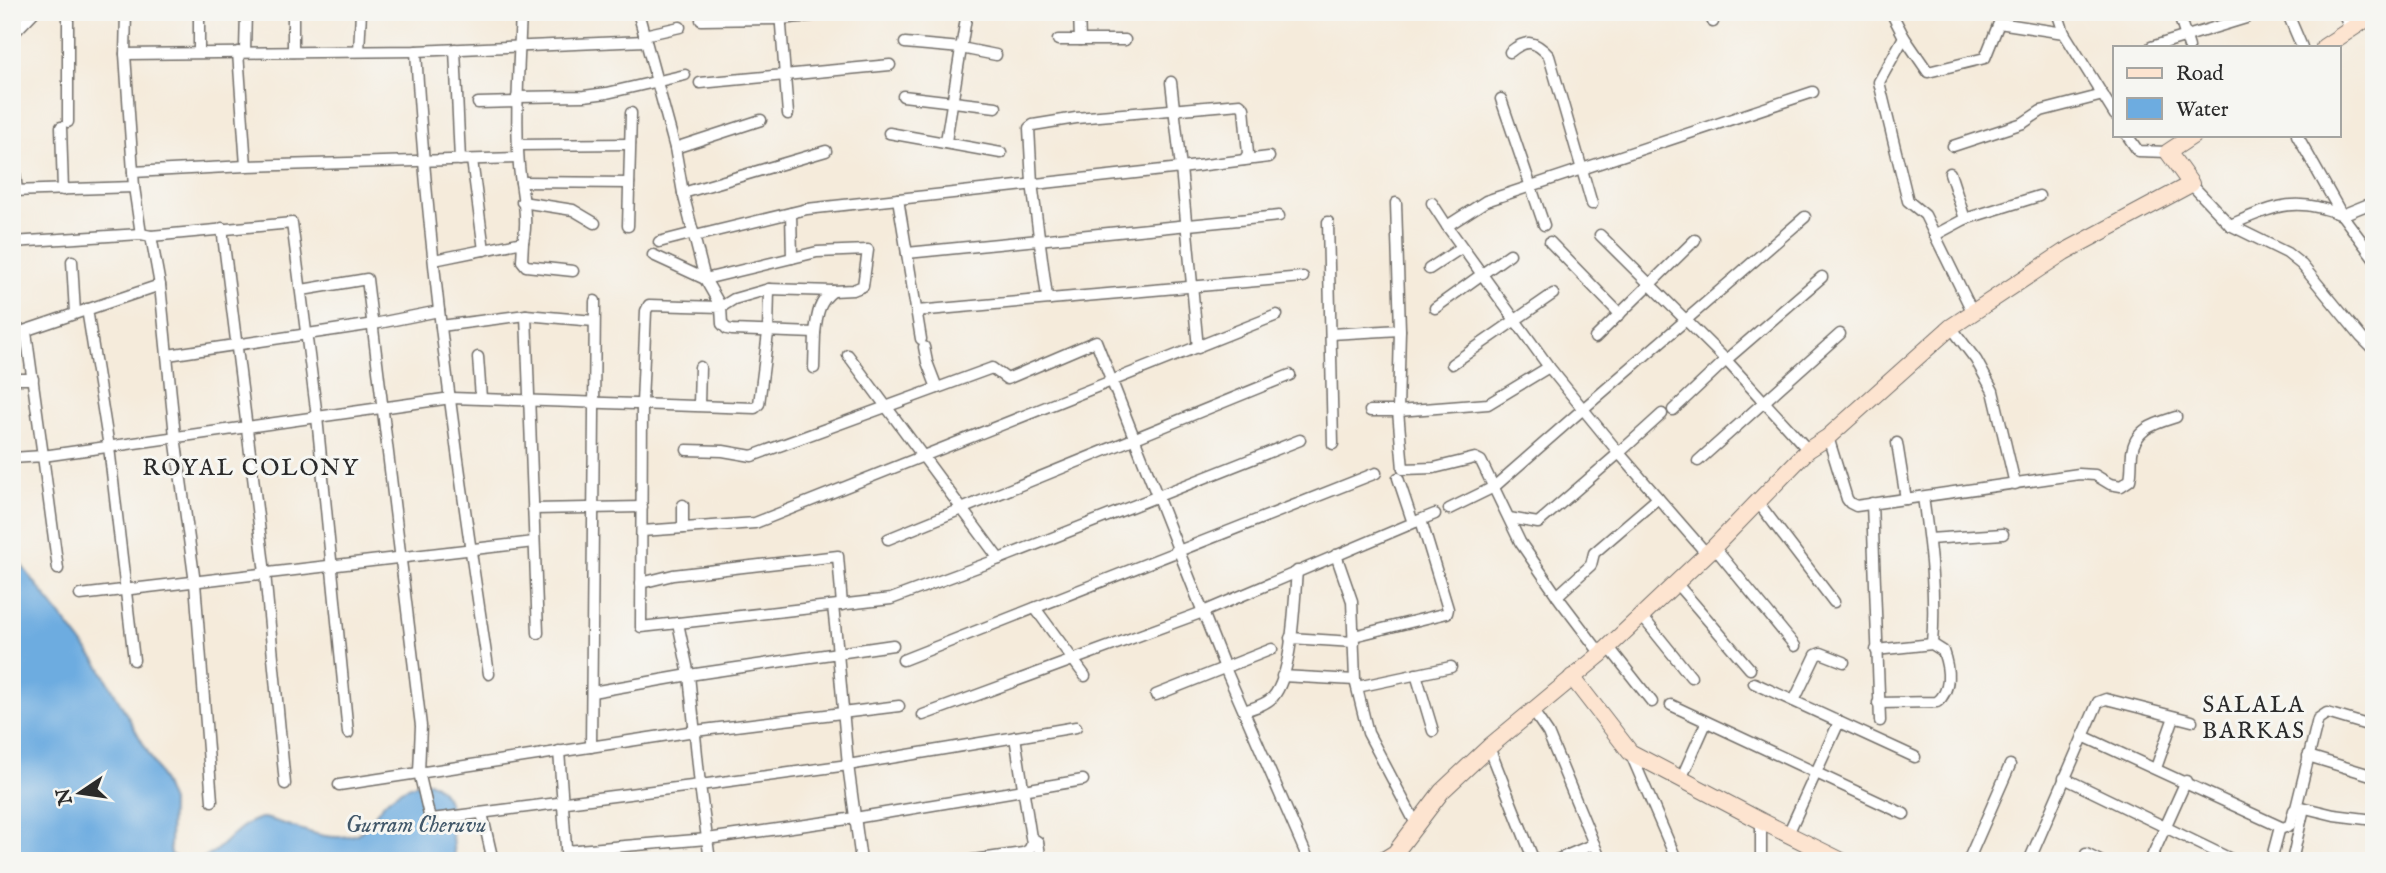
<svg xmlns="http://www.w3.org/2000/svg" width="2386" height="873" font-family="'IM FELL English',serif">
<rect width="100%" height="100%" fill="#f6f6f2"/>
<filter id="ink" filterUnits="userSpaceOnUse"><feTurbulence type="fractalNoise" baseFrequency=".0143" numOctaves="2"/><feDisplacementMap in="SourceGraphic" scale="14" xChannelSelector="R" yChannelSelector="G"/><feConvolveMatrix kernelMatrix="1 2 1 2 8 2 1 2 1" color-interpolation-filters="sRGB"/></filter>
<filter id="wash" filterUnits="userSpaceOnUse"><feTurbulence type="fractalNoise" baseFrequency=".00686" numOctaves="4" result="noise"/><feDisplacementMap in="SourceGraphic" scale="28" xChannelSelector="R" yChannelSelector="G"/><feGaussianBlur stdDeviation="1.57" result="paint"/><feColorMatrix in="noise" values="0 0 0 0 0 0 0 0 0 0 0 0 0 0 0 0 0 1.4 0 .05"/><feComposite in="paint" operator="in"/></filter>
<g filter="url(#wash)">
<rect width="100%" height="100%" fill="#f5ebdb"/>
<!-- water -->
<g fill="#6dace0" stroke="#4c6c86" stroke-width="2">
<polygon points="12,553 99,665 159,772 171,802 170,848 171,854 181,861 12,861"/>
<path d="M430,782C462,798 446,833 456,861H194C221,856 233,825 261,818C267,817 275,821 281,823C304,830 330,842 354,835C366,831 373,817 380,808C392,792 411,783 430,782Z"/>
</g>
</g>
<g filter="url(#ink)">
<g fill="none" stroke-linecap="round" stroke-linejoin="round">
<!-- street casing -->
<g stroke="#726e69" stroke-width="13">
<g id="street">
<polyline points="126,12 125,54 133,172"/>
<path d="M521,12C519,64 515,115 519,166C521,191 529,217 523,242"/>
<polyline points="1079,12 1080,40 1125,40"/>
<polyline points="1709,12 1713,22"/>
<polyline points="1891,12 1904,37 1928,72 1985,58 1999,23 2064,33"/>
<polyline points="2057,12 2064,33 2115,115"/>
<polyline points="2178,12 2189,47"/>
<polyline points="2287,12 2302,47"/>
<polyline points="2343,12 2350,30"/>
<polyline points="780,13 788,114"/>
<polyline points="1658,13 1664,12"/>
<polyline points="701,20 780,19 848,12"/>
<polyline points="12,35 34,12"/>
<polyline points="644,35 680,27"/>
<polyline points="1904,37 1879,82 1908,201 1925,215 1973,313"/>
<polyline points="1058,40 1080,40"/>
<polyline points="905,43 961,48 996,55"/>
<polyline points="2151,47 2246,18"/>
<polyline points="455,49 460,160"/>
<polyline points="245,51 246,12"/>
<polyline points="359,51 361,12"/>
<path d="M416,51C428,260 458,467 489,674"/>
<polyline points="199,52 199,12"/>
<polyline points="238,52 246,166 518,158"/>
<polyline points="293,52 293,12"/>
<path d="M1510,52C1526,39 1535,40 1549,56L1592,204"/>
<polyline points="125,54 416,51 645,41"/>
<polyline points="1171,82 1181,168 1269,157"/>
<polyline points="700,83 890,65"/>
<polyline points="903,96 996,107"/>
<polyline points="517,97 584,96 607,93 685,75"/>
<polyline points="1501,99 1544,225"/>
<polyline points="478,103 517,102"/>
<polyline points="68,122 68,12"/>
<polyline points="61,127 63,190"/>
<polyline points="889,133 1001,153"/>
<polyline points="2127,135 2138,151 2168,152"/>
<polyline points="2297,135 2342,215 2374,258"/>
<polyline points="946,141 967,12"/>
<polyline points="518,145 630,144"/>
<polyline points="12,146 17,191"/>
<polyline points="1953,146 2023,123 2041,111 2103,95"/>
<polyline points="675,148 761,120"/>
<polyline points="472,160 484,250"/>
<polyline points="1244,160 1248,154 1244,108 1240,104 1076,118 1033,125 1029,128 1032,183 1047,297 1050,299 1303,277"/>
<polyline points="1950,173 1965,219 2039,196"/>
<polyline points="521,182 629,183"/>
<polyline points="2191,184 2230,225 2287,253 2302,265 2361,337 2374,350"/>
<polyline points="134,187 141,234"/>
<polyline points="12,191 134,187 133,172 246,166"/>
<polyline points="683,193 826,151"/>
<polyline points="898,199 921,339"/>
<polyline points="522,202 573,210 595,223"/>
<polyline points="1396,203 1400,330 1398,411 1403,469 1434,468 1475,458 1481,461 1520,542 1560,600 1601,654"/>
<polyline points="1432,203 1447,226"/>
<polyline points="791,213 792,258"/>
<polyline points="1328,222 1333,444"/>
<path d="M2230,225C2273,207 2295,195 2342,215L2374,202"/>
<polyline points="628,226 631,113"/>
<polyline points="222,228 265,573 285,784"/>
<polyline points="1600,235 1726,360 1808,450"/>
<polyline points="1935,235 1965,219"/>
<polyline points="151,236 160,285 175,436 195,583 212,801"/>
<polyline points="695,236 807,209 1181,168 1198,348"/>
<polyline points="12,242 141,234 151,236 292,223 317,417 348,733"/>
<polyline points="659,242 694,233"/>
<polyline points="1550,242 1620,314"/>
<polyline points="907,253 1279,216"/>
<polyline points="653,255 705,279 817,252 868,250 863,286 853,290 833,291"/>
<polyline points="434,260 523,242 522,261 526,266 573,271"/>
<polyline points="72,261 75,313"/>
<polyline points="1429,269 1461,248"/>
<polyline points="302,290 367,279 421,726 419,772 429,815 432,819 700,785 689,675 838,653 848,765 1076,727"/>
<polyline points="1435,308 1510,254"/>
<polyline points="87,309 109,447 134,660"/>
<polyline points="917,311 1050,299"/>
<polyline points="526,315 538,633"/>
<polyline points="441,326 526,315 594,321"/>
<polyline points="1951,327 1976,360 1993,391 2015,484"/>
<polyline points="26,332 43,456 451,398 755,408 759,404 768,333 769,289"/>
<polyline points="1331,334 1400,330"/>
<polyline points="12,335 160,285"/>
<polyline points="1595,338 1695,240"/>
<polyline points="924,347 927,362 937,388"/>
<polyline points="168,355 374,324 439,311"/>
<polyline points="848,355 999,559"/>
<polyline points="478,357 481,398"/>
<polyline points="1452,364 1553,294"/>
<polyline points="1549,367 1447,226 1486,201 1813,92"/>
<polyline points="814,368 815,333"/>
<polyline points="12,379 33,379"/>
<polyline points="699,405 700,367"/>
<polyline points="1673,410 1726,360 1822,277"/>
<polyline points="1370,411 1398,411 1488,404 1549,367 1583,409 1805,217"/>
<path d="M1828,437L1847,499L1850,503L1856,506L2079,474L2095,475L2110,484L2121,486L2130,480C2132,471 2131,462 2132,453C2135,428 2157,423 2176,417"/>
<polyline points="1897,443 1906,499"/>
<polyline points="687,450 723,451 752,456 992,368 1007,379 1096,341 1225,668 1309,861"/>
<polyline points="12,458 43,456 58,569"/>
<polyline points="1698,461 1840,334"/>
<path d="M1923,497C1930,546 1936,594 1932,644"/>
<polyline points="1757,501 1834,602"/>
<polyline points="1872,503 1880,721"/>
<polyline points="533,509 642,507"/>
<polyline points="1449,509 1494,487 1583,409 1619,453 1662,414"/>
<polyline points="1509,518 1538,523 1619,453 1706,553"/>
<polyline points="1415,522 1435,514"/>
<polyline points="683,528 683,505"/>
<polyline points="642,531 755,523 1277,315"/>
<polyline points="888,539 1290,375"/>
<polyline points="1929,539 2003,534"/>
<polyline points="1714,547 1795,646"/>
<polyline points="1336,555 1352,601 1355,680 1368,733 1416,824"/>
<polyline points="641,583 673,575 838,556 842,605"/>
<polyline points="1676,583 1750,669"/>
<polyline points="80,595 534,542"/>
<polyline points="1557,596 1591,565 1594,553 1658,498"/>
<polyline points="833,606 838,653 893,645"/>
<polyline points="1035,608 1085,676"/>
<polyline points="1641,615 1691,677"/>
<polyline points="678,623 891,599 999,559 1300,440"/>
<polyline points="1354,636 1447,613 1448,609 1421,520"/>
<polyline points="1290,638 1354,642"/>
<polyline points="1608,646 1652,702"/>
<path d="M1876,650L1932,644L1943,651C1949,668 1952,690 1937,702L1878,703"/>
<polyline points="903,660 1376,473"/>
<polyline points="1416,674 1433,731"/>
<polyline points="1282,676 1355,680"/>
<polyline points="1754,683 1915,757"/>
<polyline points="1357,687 1451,667"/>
<path d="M592,692L689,675L678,623L641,627L642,403L646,311L649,305L721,307L734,299L769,289L833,291C818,302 817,316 815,333L732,330L727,329L722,324L721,307L705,279L683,193L675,148L638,12"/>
<polyline points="1156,695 1272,649"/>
<polyline points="1794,701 1816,655 1821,653 1844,662"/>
<polyline points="1671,705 1904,814"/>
<path d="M1244,711C1253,708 1265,705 1273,697C1293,674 1294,602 1297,571"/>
<polyline points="1533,711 1548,733 1601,861"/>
<polyline points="923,715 1203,612 1413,523 1398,478"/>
<polyline points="2083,736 2283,828 2290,825 2294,810 2301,807 2334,815 2374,820"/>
<polyline points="591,747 595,301"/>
<polyline points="1489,747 1534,861"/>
<polyline points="559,751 567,861"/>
<polyline points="1630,752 1677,861"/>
<polyline points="2308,756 2374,776"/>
<polyline points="2156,768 2174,717"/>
<polyline points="2064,778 2235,861"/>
<polyline points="1681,779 1706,723"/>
<polyline points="339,785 695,731 899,706"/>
<polyline points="2296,808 2318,719 2327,713 2374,727"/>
<polyline points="482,813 493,861"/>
<polyline points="1788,834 1839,722"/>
<polyline points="1032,838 1038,842 1041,861"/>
<polyline points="566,851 707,839 855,818 1083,780"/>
<polyline points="2086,854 2100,861"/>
<polyline points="710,861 700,785 848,765 861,861"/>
<polyline points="966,861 1023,853 1029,850 1032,844 1015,737"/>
<polyline points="1554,861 1594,844"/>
<polyline points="1761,861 1761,821"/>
<polyline points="1968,861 2010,765"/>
<polyline points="2029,861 2098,702 2106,699 2192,721"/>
<polyline points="2150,861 2186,781"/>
<polyline points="2271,861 2280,827"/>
<polyline points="2292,861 2304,808"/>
</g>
</g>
<!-- secondary casing -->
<g stroke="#726e69" stroke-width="18">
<g id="secondary">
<polyline points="2324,47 2374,14"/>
<polyline points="1572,677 1630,752 1761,821 1842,861"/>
<polyline points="1382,861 1395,853 1442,791 1489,747 1601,654 1714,547 1808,450 1828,437 1951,327 2064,252 2191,184 2168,152 2194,135"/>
</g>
</g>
<!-- street -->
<use href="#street" stroke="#fff" stroke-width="10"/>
<!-- secondary -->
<use href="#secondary" stroke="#fde4d0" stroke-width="16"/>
</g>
</g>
<g text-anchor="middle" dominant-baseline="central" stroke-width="6" stroke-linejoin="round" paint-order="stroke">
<!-- neighbourhood labels -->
<g font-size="23" letter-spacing="2" fill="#2b2b2b" stroke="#f6f6f2">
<text x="251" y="468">ROYAL COLONY</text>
<text x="2254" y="705">SALALA<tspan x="2254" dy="26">BARKAS</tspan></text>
</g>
<!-- water labels -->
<g font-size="23" font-style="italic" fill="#42586a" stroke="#f6f6f2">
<text x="416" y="825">Gurram Cheruvu</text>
</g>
</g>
<!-- margin -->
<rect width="2386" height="873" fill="none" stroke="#f6f6f2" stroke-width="42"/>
<!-- legend -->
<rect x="2113" y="46" width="228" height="91" fill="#f6f6f2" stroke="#a5a5a2" stroke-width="2"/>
<rect x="2127" y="68" width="35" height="10" fill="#fde4d0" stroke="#a5a5a2" stroke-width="2"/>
<text x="2176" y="80" font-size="21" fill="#2b2b2b">Road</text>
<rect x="2127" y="98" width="35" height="21" fill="#6dace0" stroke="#a5a5a2" stroke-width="2"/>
<text x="2176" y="116" font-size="21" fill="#2b2b2b">Water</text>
<!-- north arrow -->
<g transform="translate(80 793) rotate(257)" stroke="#f6f6f2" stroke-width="5" paint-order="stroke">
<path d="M0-5L12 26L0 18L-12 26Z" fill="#2b2b2b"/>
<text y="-10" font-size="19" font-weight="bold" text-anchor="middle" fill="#2b2b2b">N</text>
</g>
</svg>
